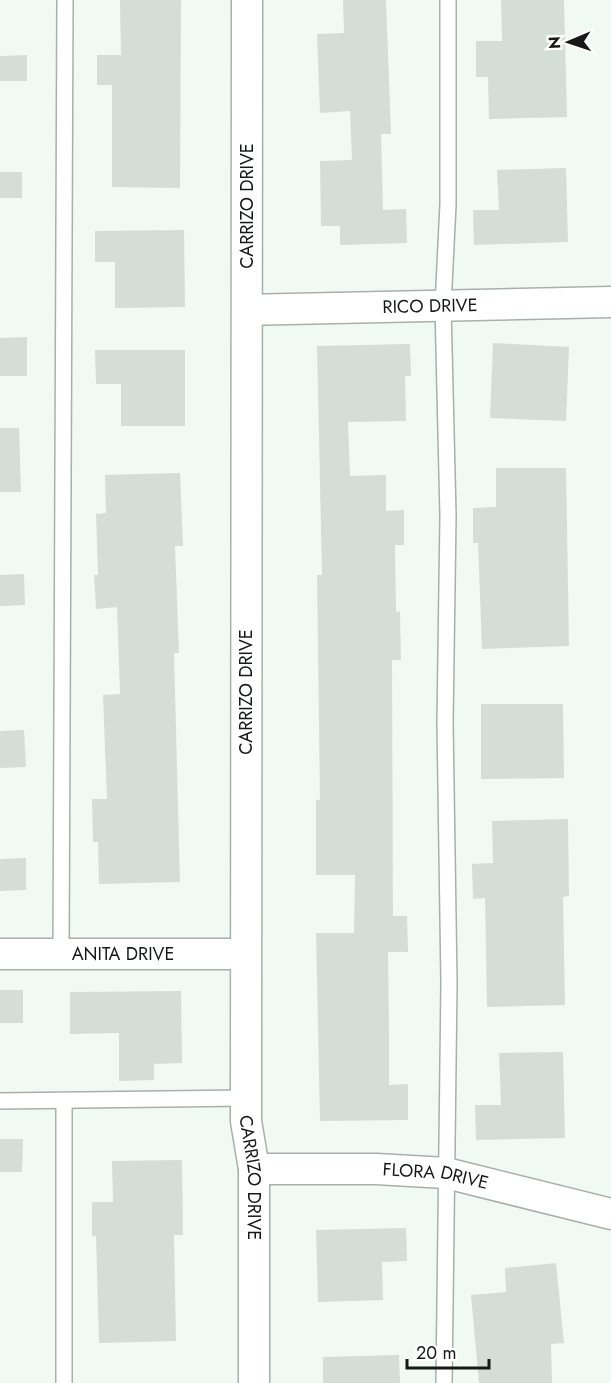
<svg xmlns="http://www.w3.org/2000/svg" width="611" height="1383" font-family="Jost,sans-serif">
<rect width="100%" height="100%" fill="#f1f9f4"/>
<!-- building -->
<g fill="#d5ddd9">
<polygon points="120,0 181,0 180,188 112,187 112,85 97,85 97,55 121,55"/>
<polygon points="343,0 386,0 391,134 381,134 383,210 406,209 407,243 340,245 340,226 321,226 320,161 352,160 350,111 320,113 317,34 344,33"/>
<polygon points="501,0 564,0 567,117 489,119 488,77 476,77 476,41 502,41"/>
<polygon points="27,55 27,81 0,81 0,56"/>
<polygon points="566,168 568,242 474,245 473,210 499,210 497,170"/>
<rect x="0" y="172" width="22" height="26"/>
<polygon points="184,230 185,307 115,308 115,262 95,262 95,231"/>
<polygon points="27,337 27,376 0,376 0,338"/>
<polygon points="493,343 569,347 566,421 490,418"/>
<polygon points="410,344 411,376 405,376 406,421 348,422 350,476 386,475 386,511 404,510 404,545 395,545 396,612 400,611 401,660 392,660 393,916 407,916 408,952 388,952 389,1033 389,1085 408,1084 408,1120 320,1121 316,933 354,933 355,875 316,875 316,800 320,800 317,575 322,575 317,346"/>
<polygon points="95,350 185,350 185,426 121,426 121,384 96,384"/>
<polygon points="0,428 19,428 21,492 0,492"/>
<polygon points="496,468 566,468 569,646 482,649 478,543 473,543 473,508 496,507"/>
<polygon points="180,473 183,546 175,546 179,653 174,653 180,882 99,884 98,842 93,842 92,799 107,799 103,695 120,694 117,607 96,609 94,575 98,575 96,514 106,513 105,475"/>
<polygon points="24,574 25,605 0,606 0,575"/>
<polygon points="481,704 563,704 564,778 481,779"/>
<polygon points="24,730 26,767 0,768 0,731"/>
<polygon points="568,819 569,896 563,897 565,1005 487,1007 485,898 473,899 472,864 493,863 492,821"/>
<polygon points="26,858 26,890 0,891 0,859"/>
<rect x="0" y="990" width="23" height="33"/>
<polygon points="181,991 182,1063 154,1064 154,1080 119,1081 119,1033 70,1034 70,992"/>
<polygon points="563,1052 565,1138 476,1140 475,1105 501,1105 499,1053"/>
<polygon points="0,1139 23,1139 22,1172 0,1172"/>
<polygon points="182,1160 183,1235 174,1235 176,1341 99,1343 96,1236 92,1236 92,1202 113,1202 112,1161"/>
<polygon points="406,1228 407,1261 382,1262 383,1300 318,1302 316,1230"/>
<polygon points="556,1263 564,1343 551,1344 552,1383 479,1383 471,1295 506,1292 505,1268"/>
<polygon points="399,1355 400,1383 323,1383 323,1357"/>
</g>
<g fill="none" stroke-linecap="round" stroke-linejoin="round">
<!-- service casing -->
<g stroke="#a8b0ac" stroke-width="18">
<g id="service">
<polyline points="61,954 65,0"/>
<polyline points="0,1101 246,1098"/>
<polyline points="64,1383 64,1101"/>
<polyline points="444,1383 449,983 445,722 448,516 443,306 448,204 448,0"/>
</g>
</g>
<!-- minor casing -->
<g stroke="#a8b0ac" stroke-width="33">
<g id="minor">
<path id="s1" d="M247,0L246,1098V1121L254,1169V1383"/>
<path id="s2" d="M248,310L611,302"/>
<path id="s3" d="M0,954H245"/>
<path id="s4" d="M254,1169H376L446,1173L611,1214"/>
</g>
</g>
<!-- service -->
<use href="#service" stroke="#fff" stroke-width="15"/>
<!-- minor -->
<use href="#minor" stroke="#fff" stroke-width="30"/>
</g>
<g text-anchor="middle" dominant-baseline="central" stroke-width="6" stroke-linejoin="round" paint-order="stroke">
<!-- street labels -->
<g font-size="18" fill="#161917" stroke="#fff">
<text transform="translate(247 206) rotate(-90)">CARRIZO DRIVE</text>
<text stroke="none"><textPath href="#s2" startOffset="182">RICO DRIVE</textPath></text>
<text transform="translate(246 692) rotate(-90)">CARRIZO DRIVE</text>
<text stroke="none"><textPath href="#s3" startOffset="123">ANITA DRIVE</textPath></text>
<text stroke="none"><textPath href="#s1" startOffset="1178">CARRIZO DRIVE</textPath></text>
<text stroke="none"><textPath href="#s4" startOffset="182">FLORA DRIVE</textPath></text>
</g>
</g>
<!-- north arrow -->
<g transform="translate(569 42) rotate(268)" stroke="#ffffff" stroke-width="4.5" paint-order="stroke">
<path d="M0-4.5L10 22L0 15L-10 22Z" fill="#161917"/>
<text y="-9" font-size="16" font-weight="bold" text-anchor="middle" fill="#161917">N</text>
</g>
<!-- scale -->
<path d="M407 1359v9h82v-9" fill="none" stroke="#161917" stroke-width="3"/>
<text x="416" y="1359" font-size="18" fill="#161917" stroke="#ffffff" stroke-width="4.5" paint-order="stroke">20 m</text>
</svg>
